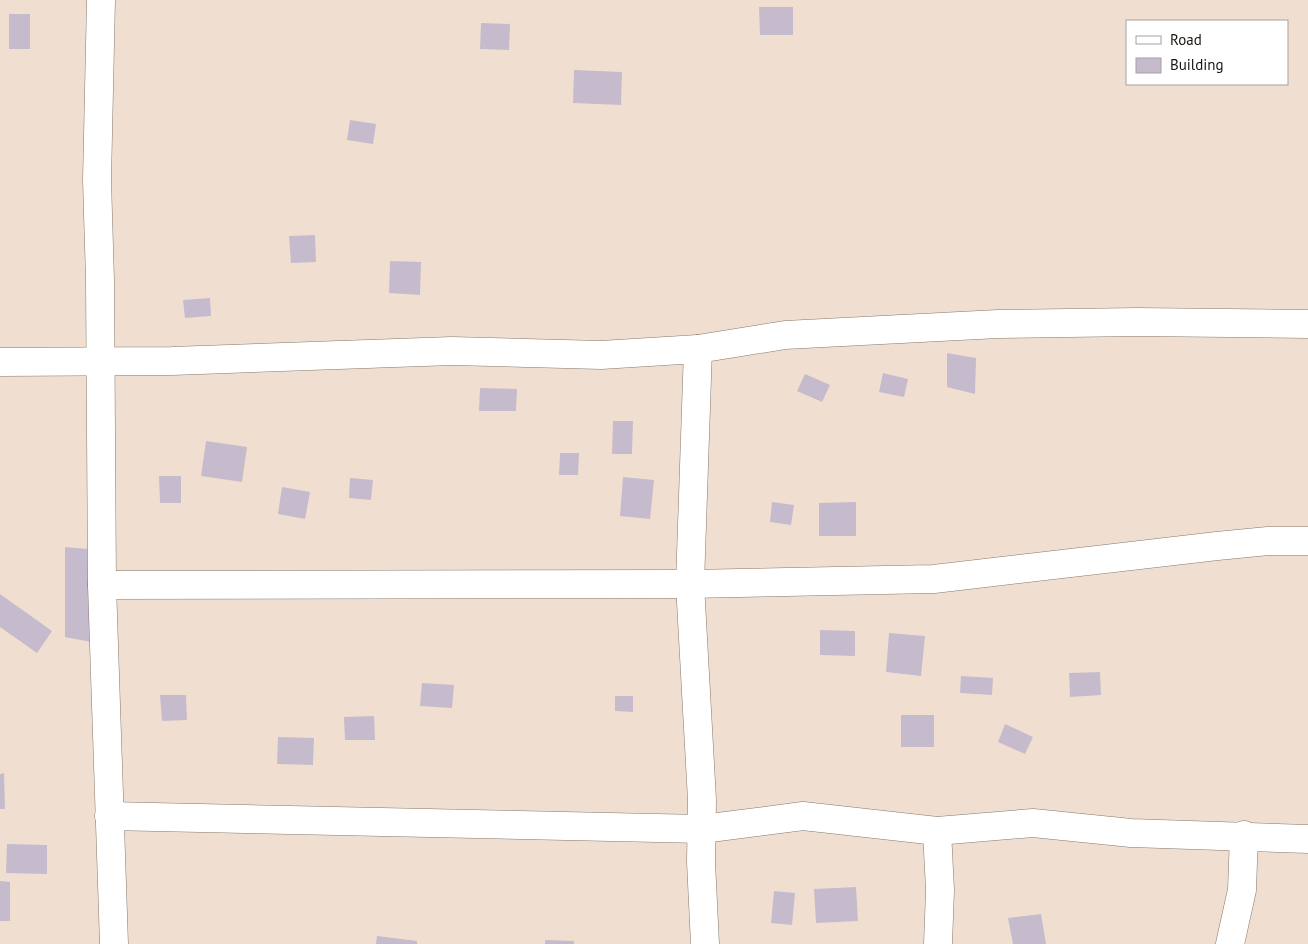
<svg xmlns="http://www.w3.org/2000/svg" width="1308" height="944" font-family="'PT Sans',sans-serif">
<rect width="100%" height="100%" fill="#f0dfd0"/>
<!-- building -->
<g fill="#c6bbcd">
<polygon points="759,7 793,7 793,35 760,35"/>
<rect x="9" y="14" width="21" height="35"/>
<polygon points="481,23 510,24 509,50 480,49"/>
<polygon points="574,70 622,72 621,105 573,103"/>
<polygon points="350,120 376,124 373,144 347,140"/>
<polygon points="315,235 316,262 291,263 289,236"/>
<polygon points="390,261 421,262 420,295 389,293"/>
<polygon points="210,298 211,316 185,318 183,300"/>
<polygon points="947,353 976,358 975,394 947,387"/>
<polygon points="883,373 908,379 904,397 879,392"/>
<polygon points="805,374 830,385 822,402 797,391"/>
<polygon points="480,388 517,389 516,411 479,411"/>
<polygon points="613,421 633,421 632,454 612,454"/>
<polygon points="206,441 247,447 242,482 201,476"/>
<polygon points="560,453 579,453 578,475 559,475"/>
<polygon points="159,476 181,476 181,503 160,503"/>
<polygon points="623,477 654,480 650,519 620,516"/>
<polygon points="350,478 373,480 371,500 349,498"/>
<polygon points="282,487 310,492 305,519 278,514"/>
<polygon points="772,502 794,505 791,525 770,522"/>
<polygon points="856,502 856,536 819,536 819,503"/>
<polygon points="65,547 87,549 91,642 65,637"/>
<polygon points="0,594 52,631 37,653 0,627"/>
<polygon points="820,630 855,631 855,656 820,655"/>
<polygon points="889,633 925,636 921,676 886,672"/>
<polygon points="1100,672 1101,695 1070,697 1069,673"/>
<polygon points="961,676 993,678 992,695 960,693"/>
<polygon points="422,683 454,685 452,708 420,706"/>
<polygon points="160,695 186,695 187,720 162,721"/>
<polygon points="615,696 633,696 633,712 615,711"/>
<rect x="901" y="715" width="33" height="32"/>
<polygon points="374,716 375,740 345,740 344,717"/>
<polygon points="1005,724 1033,737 1025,754 998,742"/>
<polygon points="278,737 314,738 313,765 277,764"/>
<polygon points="4,773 5,809 0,809 0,774"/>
<polygon points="7,844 47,845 47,874 6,873"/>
<polygon points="0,881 10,882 10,921 0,921"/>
<polygon points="856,887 858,921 816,923 814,889"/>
<polygon points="774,891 795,893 792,925 771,923"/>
<polygon points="1041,914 1046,944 1013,944 1008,918"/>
<polygon points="377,936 417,941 417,944 376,944"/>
<polygon points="545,940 574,941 574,944 545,944"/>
</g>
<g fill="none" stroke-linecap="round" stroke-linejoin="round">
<!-- minor casing -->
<g stroke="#87786a" stroke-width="29">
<g id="minor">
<polyline points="101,0 97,180 100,280 102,585 114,944"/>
<polyline points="698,349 690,584 702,800 701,862 705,944"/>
<polyline points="0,362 172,361 452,351 601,355 698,349 785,335 998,324 1138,322 1308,324"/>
<polyline points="102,585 690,584 934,579 1217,546 1268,541 1308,541"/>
<polyline points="109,816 702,829 803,816 937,831 1033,823 1131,833 1308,839"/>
<polyline points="937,831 940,890 938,944"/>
<polyline points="1230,944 1242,890 1244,835"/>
</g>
</g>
<!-- minor -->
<use href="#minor" stroke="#fff" stroke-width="28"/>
</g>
<!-- legend -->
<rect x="1126" y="20" width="162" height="65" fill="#ffffff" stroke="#a3a19f"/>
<rect x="1136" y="36" width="25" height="8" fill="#ffffff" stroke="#a3a19f"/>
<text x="1170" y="45" font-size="15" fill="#1a140f">Road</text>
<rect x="1136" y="58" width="25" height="15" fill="#c6bbcd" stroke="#a3a19f"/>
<text x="1170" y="70" font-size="15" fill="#1a140f">Building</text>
</svg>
